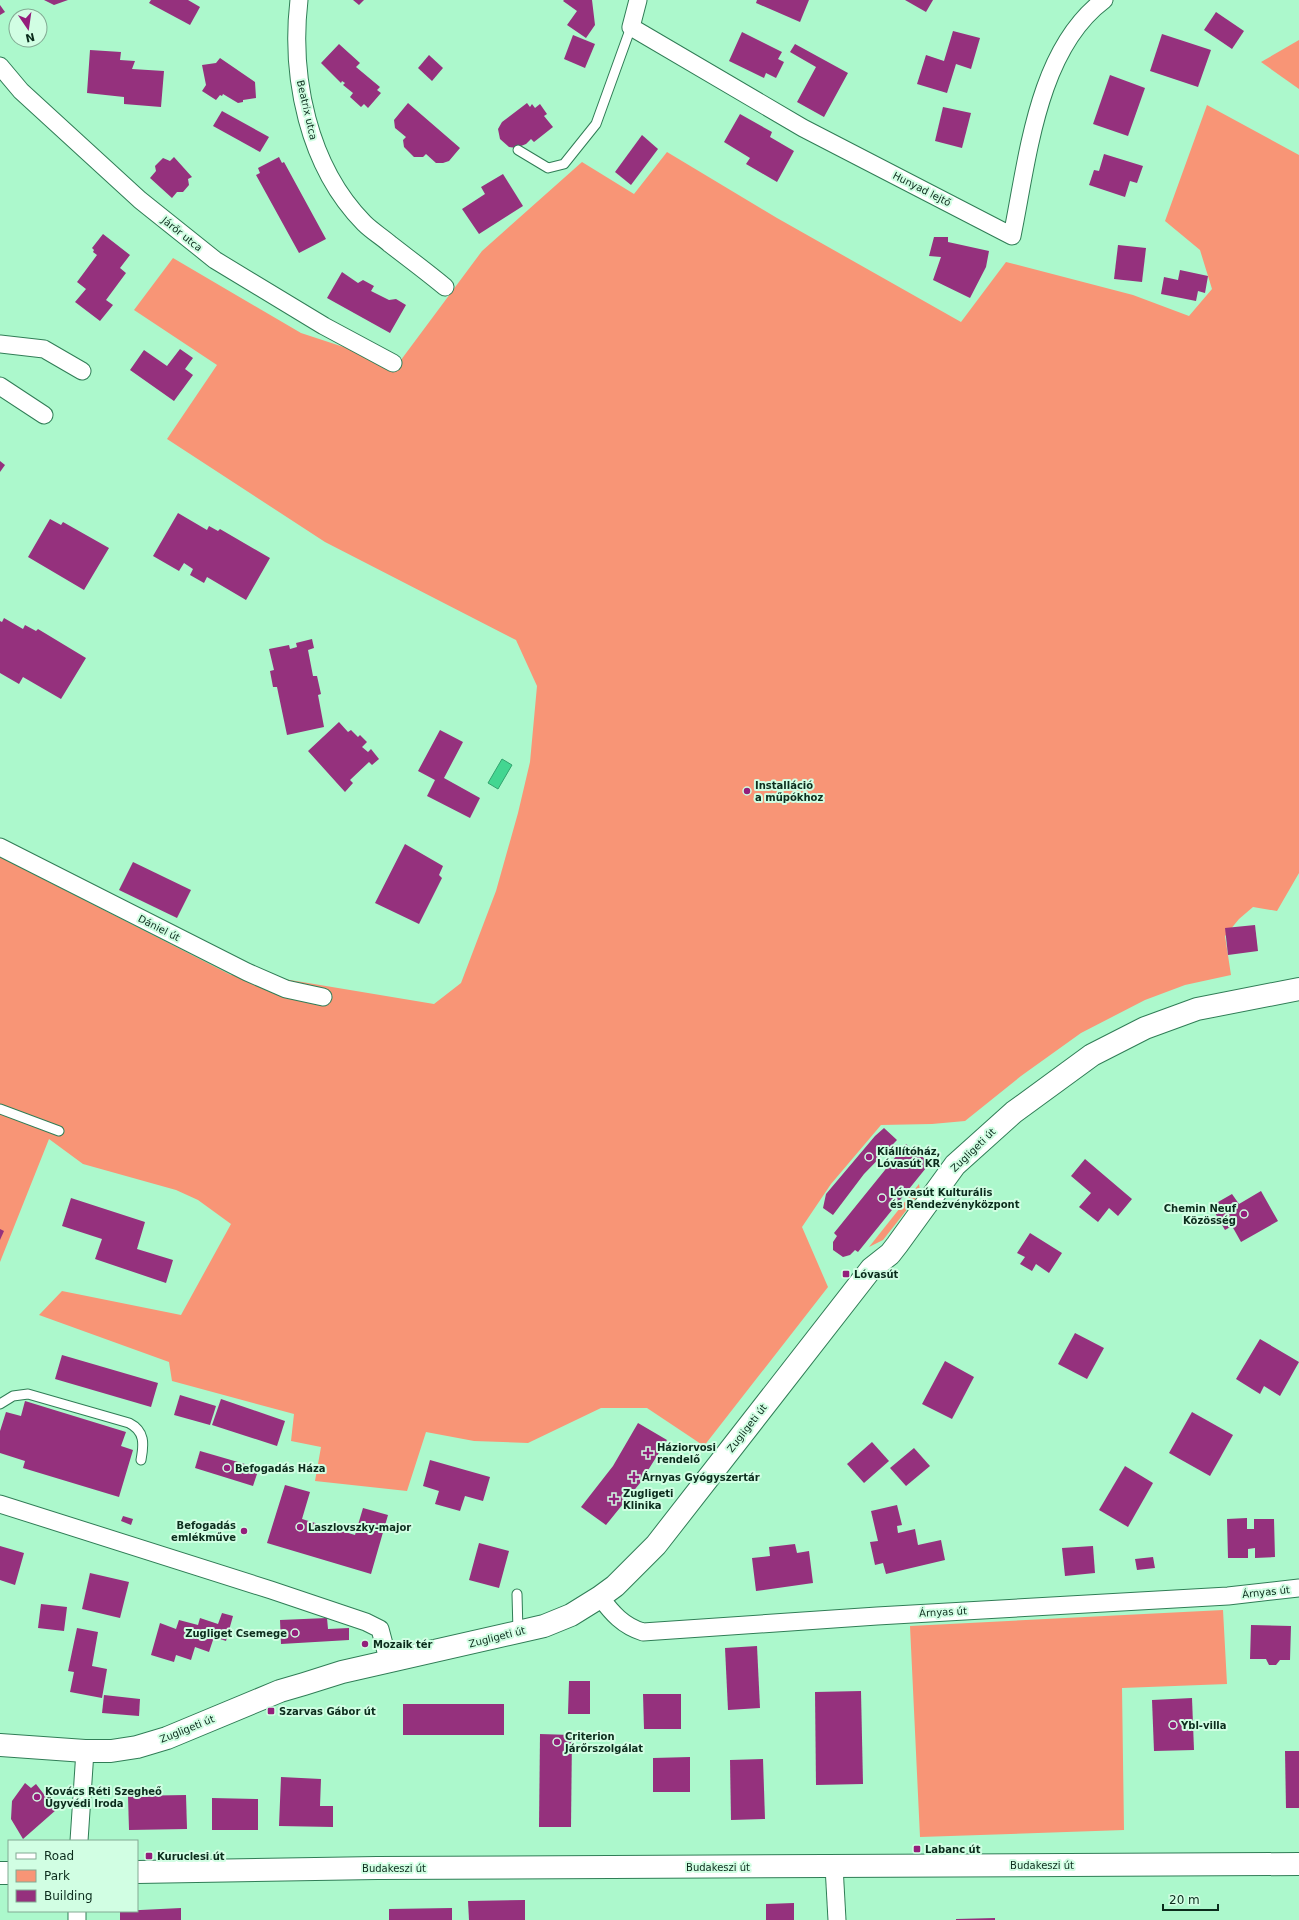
<svg xmlns="http://www.w3.org/2000/svg" width="1299" height="1920" font-family="'DejaVu Sans',sans-serif">
<rect width="100%" height="100%" fill="#acf8cc"/>
<!-- green -->
<g fill="#f89576">
<polygon points="1299,40 1299,89 1261,62"/>
<polygon points="1207,105 1299,155 1299,873 1277,911 1253,907 1239,919 1225,936 1231,975 1185,985 1145,1000 1081,1033 1021,1076 965,1121 932,1124 881,1125 831,1184 802,1227 828,1287 704,1446 647,1408 601,1408 528,1443 474,1441 426,1432 407,1491 315,1481 321,1447 291,1441 294,1414 172,1381 169,1362 39,1315 62,1291 181,1315 231,1224 198,1200 176,1190 83,1164 49,1139 0,1262 0,857 231,975 260,975 434,1004 461,983 496,891 518,813 530,762 537,686 516,640 325,542 167,439 217,365 134,310 173,258 301,333 371,356 392,372 482,251 582,162 634,194 667,152 777,218 961,322 1006,262 1133,295 1189,316 1212,289 1200,250 1165,221"/>
<polygon points="919,1184 920,1191 916,1198 883,1240 869,1247"/>
<polygon points="1223,1610 1227,1684 1122,1688 1124,1830 920,1837 910,1626"/>
</g>
<!-- water -->
<polygon fill="#43d691" stroke="#32a36e" points="502,759 512,765 498,789 488,783"/>
<!-- building -->
<g fill="#95317d">
<polygon points="44,0 68,0 54,5"/>
<polygon points="151,0 188,0 200,7 190,25 149,3"/>
<polygon points="353,0 364,0 359,5"/>
<polygon points="564,0 592,0 595,25 586,38 567,25 577,11 563,1"/>
<polygon points="757,0 809,0 800,22 756,3"/>
<polygon points="905,0 933,0 926,12"/>
<polygon points="0,5 5,12 0,15"/>
<polygon points="1216,12 1244,31 1232,49 1204,30"/>
<polygon points="953,31 980,38 971,69 956,64 947,93 917,84 926,55 944,61"/>
<polygon points="742,32 782,52 778,59 784,62 776,78 766,73 764,78 729,61"/>
<polygon points="1162,34 1211,50 1198,87 1150,71"/>
<polygon points="573,35 595,44 585,68 564,59"/>
<polygon points="339,44 360,63 356,67 380,87 377,90 381,93 368,108 364,104 361,107 350,97 353,93 343,85 345,83 342,81 341,83 321,63"/>
<polygon points="795,44 848,73 824,117 797,102 816,67 790,52"/>
<polygon points="90,50 121,52 120,60 135,61 132,69 164,71 161,107 124,104 124,97 87,93"/>
<polygon points="429,55 443,68 432,81 418,68"/>
<polygon points="220,58 255,82 256,98 243,100 243,102 238,103 223,94 222,96 220,95 216,100 202,91 206,85 202,65 216,63"/>
<polygon points="1110,75 1145,88 1128,136 1093,124"/>
<polygon points="408,103 460,148 449,161 443,163 436,163 426,154 423,157 414,157 404,147 403,140 406,137 395,128 394,120"/>
<polygon points="527,103 530,107 532,104 535,108 540,104 547,114 544,116 553,127 534,142 531,139 526,144 516,148 509,147 500,139 498,129 502,122"/>
<polygon points="943,107 971,113 962,148 935,141"/>
<polygon points="222,111 269,137 260,152 213,126"/>
<polygon points="740,114 772,132 770,137 794,151 777,182 746,164 750,158 724,142"/>
<polygon points="642,135 658,149 631,185 615,172"/>
<polygon points="1104,154 1143,166 1137,183 1130,181 1125,197 1089,185 1094,170 1099,171"/>
<polygon points="174,157 192,177 188,179 189,185 183,192 177,192 172,198 150,178 156,171 155,166 163,158 170,161"/>
<polygon points="279,157 282,163 284,162 326,239 299,253 256,175 260,173 258,168"/>
<polygon points="503,174 523,206 479,234 462,209 485,194 481,187"/>
<polygon points="103,234 130,255 120,268 126,273 106,300 113,305 100,321 75,302 86,289 77,282 97,255 93,252 94,250 92,248"/>
<polygon points="934,237 948,237 948,242 989,251 986,267 970,298 933,280 941,257 929,256"/>
<polygon points="1118,245 1146,248 1142,282 1114,279"/>
<polygon points="1180,270 1208,276 1205,293 1198,291 1196,301 1161,294 1164,277 1178,280"/>
<polygon points="342,272 358,283 363,280 374,286 371,291 389,300 396,299 406,305 390,333 327,298"/>
<polygon points="180,349 193,358 185,369 193,375 174,401 130,370 144,350 167,366"/>
<polygon points="0,461 5,465 0,472"/>
<polygon points="178,513 207,530 209,526 218,531 220,529 270,558 246,600 207,577 204,583 190,575 193,569 184,563 179,571 153,556"/>
<polygon points="50,519 61,525 63,522 109,548 84,590 28,557"/>
<polygon points="4,618 23,629 25,625 36,631 38,629 86,658 61,699 23,677 19,684 0,673 0,621 2,622"/>
<polygon points="312,639 314,648 308,650 313,676 317,676 321,694 318,695 324,727 287,735 277,687 273,687 270,671 274,670 269,649 289,645 290,649 297,647 296,643"/>
<polygon points="339,722 348,732 351,730 358,737 360,735 367,742 362,747 368,752 371,749 379,759 372,765 369,762 350,780 353,783 345,792 308,751"/>
<polygon points="440,730 463,742 444,778 480,798 470,818 427,796 435,780 418,771"/>
<polygon points="405,844 443,866 439,875 442,878 419,924 375,903"/>
<polygon points="133,862 191,890 177,918 119,890"/>
<polygon points="1255,925 1258,951 1228,955 1225,928"/>
<polygon points="884,1128 897,1140 864,1174 833,1215 823,1208 826,1194 875,1136"/>
<polygon points="906,1144 930,1163 858,1252 855,1250 850,1255 843,1257 833,1250 833,1242 837,1236 834,1233"/>
<polygon points="1085,1159 1132,1199 1118,1216 1109,1208 1098,1222 1079,1207 1091,1193 1071,1176"/>
<polygon points="1261,1191 1278,1221 1241,1242 1232,1226 1225,1230 1211,1206 1232,1194 1239,1204"/>
<polygon points="71,1198 145,1222 137,1249 173,1260 166,1283 95,1259 102,1239 62,1226"/>
<polygon points="0,1229 4,1231 0,1240"/>
<polygon points="1030,1233 1062,1253 1049,1273 1036,1264 1032,1271 1020,1264 1025,1257 1017,1253"/>
<polygon points="1075,1333 1104,1348 1087,1379 1058,1364"/>
<polygon points="1260,1339 1299,1362 1280,1396 1264,1386 1260,1394 1236,1379"/>
<polygon points="62,1355 158,1383 151,1407 55,1379"/>
<polygon points="945,1361 974,1377 952,1419 922,1404"/>
<polygon points="180,1395 216,1406 210,1425 174,1415"/>
<polygon points="221,1399 285,1421 277,1446 212,1425"/>
<polygon points="25,1401 126,1432 121,1446 133,1450 119,1497 23,1468 25,1461 0,1453 0,1431 6,1412 21,1416"/>
<polygon points="1192,1412 1233,1435 1210,1476 1169,1453"/>
<polygon points="638,1423 667,1440 640,1483 606,1525 581,1507 613,1466"/>
<polygon points="872,1442 889,1461 864,1483 847,1464"/>
<polygon points="914,1448 930,1466 906,1486 890,1468"/>
<polygon points="200,1451 259,1468 253,1486 195,1468"/>
<polygon points="430,1460 490,1477 483,1501 465,1496 460,1511 435,1504 439,1491 423,1486"/>
<polygon points="1125,1466 1153,1483 1128,1527 1099,1510"/>
<polygon points="285,1485 310,1492 302,1519 355,1535 363,1508 388,1515 371,1574 267,1543"/>
<polygon points="897,1505 902,1525 897,1526 898,1533 915,1529 918,1545 941,1540 945,1560 886,1574 883,1563 875,1565 870,1542 878,1541 871,1511"/>
<polygon points="123,1516 133,1519 131,1525 121,1521"/>
<polygon points="1247,1518 1247,1529 1254,1529 1254,1519 1274,1519 1275,1557 1255,1558 1255,1548 1248,1549 1248,1558 1228,1558 1227,1519"/>
<polygon points="479,1543 509,1551 499,1588 469,1580"/>
<polygon points="795,1544 797,1553 809,1551 813,1583 756,1591 752,1558 770,1556 769,1547"/>
<polygon points="0,1546 24,1553 15,1585 0,1580"/>
<polygon points="1093,1546 1095,1573 1065,1576 1062,1548"/>
<polygon points="1153,1557 1155,1568 1137,1570 1135,1559"/>
<polygon points="90,1573 129,1582 120,1618 82,1609"/>
<polygon points="41,1604 67,1607 64,1631 38,1628"/>
<polygon points="222,1613 233,1616 226,1641 214,1637 209,1652 195,1647 191,1660 176,1655 174,1662 151,1655 160,1623 176,1629 179,1620 198,1625 200,1618 218,1624"/>
<polygon points="327,1618 328,1629 349,1628 349,1640 281,1644 280,1620"/>
<polygon points="1251,1625 1291,1626 1290,1660 1280,1660 1276,1665 1269,1665 1266,1659 1250,1659"/>
<polygon points="77,1628 98,1632 92,1666 107,1669 102,1698 70,1692 74,1672 68,1671"/>
<polygon points="757,1646 760,1708 728,1710 725,1648"/>
<polygon points="569,1681 590,1681 590,1714 568,1714"/>
<polygon points="861,1691 863,1784 816,1785 815,1692"/>
<polygon points="643,1694 681,1694 681,1729 644,1729"/>
<polygon points="104,1695 140,1699 139,1716 102,1713"/>
<polygon points="1192,1698 1194,1750 1154,1751 1152,1700"/>
<rect x="403" y="1704" width="101" height="31"/>
<polygon points="540,1734 572,1735 571,1827 539,1827"/>
<polygon points="1285,1751 1299,1751 1299,1808 1286,1808"/>
<polygon points="690,1757 690,1792 653,1792 653,1758"/>
<polygon points="763,1759 765,1819 731,1820 730,1760"/>
<polygon points="281,1777 321,1779 320,1806 333,1806 333,1827 279,1826"/>
<polygon points="25,1783 31,1788 36,1784 56,1810 23,1839 11,1819 12,1801"/>
<polygon points="186,1795 187,1829 129,1830 128,1796"/>
<polygon points="212,1798 258,1799 258,1830 212,1830"/>
<polygon points="525,1900 525,1920 469,1920 468,1901"/>
<polygon points="794,1903 794,1920 766,1920 766,1904"/>
<polygon points="181,1908 181,1920 120,1920 120,1911"/>
<polygon points="452,1908 452,1920 389,1920 389,1909"/>
<polygon points="995,1918 995,1920 956,1920 956,1919"/>
</g>
<g fill="none" stroke-linecap="round" stroke-linejoin="round">
<!-- lane casing -->
<g stroke="#307d56" stroke-width="11">
<g id="lane">
<polyline points="518,150 548,168 564,164 596,124 631,27"/>
<polyline points="0,1109 59,1131"/>
<path d="M0,1404L13,1396L28,1394L129,1423C145,1431 144,1444 141,1460"/>
<polyline points="517,1594 518,1632"/>
</g>
</g>
<!-- street casing -->
<g stroke="#307d56" stroke-width="19">
<g id="street">
<path d="M299,0C290,77 308,166 364,223C372,231 382,237 390,244C408,258 427,272 445,287"/>
<path d="M638,0L631,27L803,128L1012,236C1028,158 1037,50 1104,0"/>
<polyline points="0,66 21,91 140,200 215,260 324,326 393,363"/>
<polyline points="0,344 44,349 82,371"/>
<polyline points="0,386 44,415"/>
<polyline points="0,847 247,972 286,989 323,997"/>
<polyline points="0,1504 271,1590 366,1622 380,1629 389,1663"/>
<path d="M600,1597C612,1613 623,1626 643,1632L877,1616L1228,1596L1299,1588"/>
<polyline points="79,1841 85,1751"/>
<polyline points="834,1866 837,1920"/>
<polyline points="77,1920 77,1911"/>
</g>
</g>
<!-- secondary casing -->
<g stroke="#307d56" stroke-width="24">
<g id="secondary">
<polyline points="0,1745 85,1751 111,1751 137,1747 167,1738 280,1691 304,1684 342,1672 544,1626 571,1615 600,1597 615,1586 656,1545 871,1269 890,1254 897,1245 955,1165 1014,1112 1092,1055 1145,1028 1197,1009 1299,989"/>
<polyline points="137,1872 377,1868 1299,1864"/>
<polyline points="0,1873 9,1873"/>
</g>
</g>
<!-- lane -->
<use href="#lane" stroke="#fff" stroke-width="9"/>
<!-- street -->
<use href="#street" stroke="#fff" stroke-width="17"/>
<!-- secondary -->
<use href="#secondary" stroke="#fff" stroke-width="22"/>
</g>
<!-- markers -->
<g fill="#941e7b" stroke="#d1fee3" stroke-width="1.5">
<circle cx="747" cy="791" r="4"/>
<circle cx="869" cy="1157" r="4"/>
<circle cx="882" cy="1198" r="4"/>
<circle cx="1244" cy="1214" r="4"/>
<rect x="842" y="1270" width="8" height="8" rx="2"/>
<path d="M646 1447h4v4h4v4h-4v4h-4v-4h-4v-4h4z"/>
<circle cx="227" cy="1468" r="4"/>
<path d="M632 1471h4v4h4v4h-4v4h-4v-4h-4v-4h4z"/>
<path d="M612 1493h4v4h4v4h-4v4h-4v-4h-4v-4h4z"/>
<circle cx="300" cy="1527" r="4"/>
<circle cx="244" cy="1531" r="4"/>
<circle cx="295" cy="1633" r="4"/>
<circle cx="365" cy="1644" r="4"/>
<rect x="267" y="1707" width="8" height="8" rx="2"/>
<circle cx="1173" cy="1725" r="4"/>
<circle cx="557" cy="1742" r="4"/>
<circle cx="37" cy="1797" r="4"/>
<rect x="913" y="1845" width="8" height="8" rx="2"/>
<rect x="145" y="1852" width="8" height="8" rx="2"/>
</g>
<g text-anchor="middle" dominant-baseline="central" stroke-width="4" stroke-linejoin="round" paint-order="stroke">
<!-- street labels -->
<g font-size="10" fill="#0b2c1c" stroke="#d1fee3">
<text transform="translate(307 110) rotate(77)">Beatrix utca</text>
<text transform="translate(922 189) rotate(27)">Hunyad lejtő</text>
<text transform="translate(182 234) rotate(39)">Járőr utca</text>
<text transform="translate(159 928) rotate(27)">Dániel út</text>
<text transform="translate(973 1150) rotate(-44)">Zugligeti út</text>
<text transform="translate(747 1428) rotate(-52)">Zugligeti út</text>
<text transform="translate(1266 1592) rotate(-6)">Árnyas út</text>
<text transform="translate(943 1612) rotate(-3)">Árnyas út</text>
<text transform="translate(497 1637) rotate(-14)">Zugligeti út</text>
<text transform="translate(187 1729) rotate(-22)">Zugligeti út</text>
<text x="1042" y="1865">Budakeszi út</text>
<text x="718" y="1867">Budakeszi út</text>
<text x="394" y="1868">Budakeszi út</text>
</g>
<!-- poi labels -->
<g font-size="10" font-weight="bold" fill="#0b2c1c" stroke="#d1fee3" text-anchor="start">
<text x="755" y="785">Installáció<tspan x="755" dy="12">a műpókhoz</tspan></text>
<text x="877" y="1151">Kiállítóház,<tspan x="877" dy="12">Lóvasút KR</tspan></text>
<text x="890" y="1192">Lóvasút Kulturális<tspan x="890" dy="12">és Rendezvényközpont</tspan></text>
<text x="1236" y="1208" text-anchor="end">Chemin Neuf<tspan x="1236" dy="12">Közösség</tspan></text>
<text x="854" y="1274">Lóvasút</text>
<text x="657" y="1447">Háziorvosi<tspan x="657" dy="12">rendelő</tspan></text>
<text x="235" y="1468">Befogadás Háza</text>
<text x="642" y="1477">Árnyas Gyógyszertár</text>
<text x="623" y="1493">Zugligeti<tspan x="623" dy="12">Klinika</tspan></text>
<text x="236" y="1525" text-anchor="end">Befogadás<tspan x="236" dy="12">emlékműve</tspan></text>
<text x="308" y="1527">Laszlovszky-major</text>
<text x="287" y="1633" text-anchor="end">Zugliget Csemege</text>
<text x="373" y="1644">Mozaik tér</text>
<text x="279" y="1711">Szarvas Gábor út</text>
<text x="1181" y="1725">Ybl-villa</text>
<text x="565" y="1736">Criterion<tspan x="565" dy="12">Járőrszolgálat</tspan></text>
<text x="45" y="1791">Kovács Réti Szegheő<tspan x="45" dy="12">Ügyvédi Iroda</tspan></text>
<text x="925" y="1849">Labanc út</text>
<text x="157" y="1856">Kuruclesi út</text>
</g>
</g>
<!-- legend -->
<rect x="8" y="1840" width="130" height="72" fill="#d1fee3" stroke="#82aa93"/>
<rect x="16" y="1853" width="20" height="6" fill="#ffffff" stroke="#82aa93"/>
<text x="44" y="1860" font-size="12" fill="#0b2c1c">Road</text>
<rect x="16" y="1870" width="20" height="12" fill="#f89576" stroke="#82aa93"/>
<text x="44" y="1880" font-size="12" fill="#0b2c1c">Park</text>
<rect x="16" y="1890" width="20" height="12" fill="#95317d" stroke="#82aa93"/>
<text x="44" y="1900" font-size="12" fill="#0b2c1c">Building</text>
<!-- north arrow -->
<g transform="translate(28 28) rotate(167)"><circle r="19" fill="#d1fee3" stroke="#82aa93"/>
<path d="M0-3L7 15L0 10L-7 15Z" fill="#941e7b"/>
<text y="-6" font-size="11" font-weight="bold" text-anchor="middle" fill="#0b2c1c">N</text>
</g>
<!-- scale -->
<path d="M1163 1904v6h55v-6" fill="none" stroke="#0b2c1c" stroke-width="2"/>
<text x="1169" y="1904" font-size="12" fill="#0b2c1c" stroke="#d1fee3" stroke-width="3" paint-order="stroke">20 m</text>
</svg>
